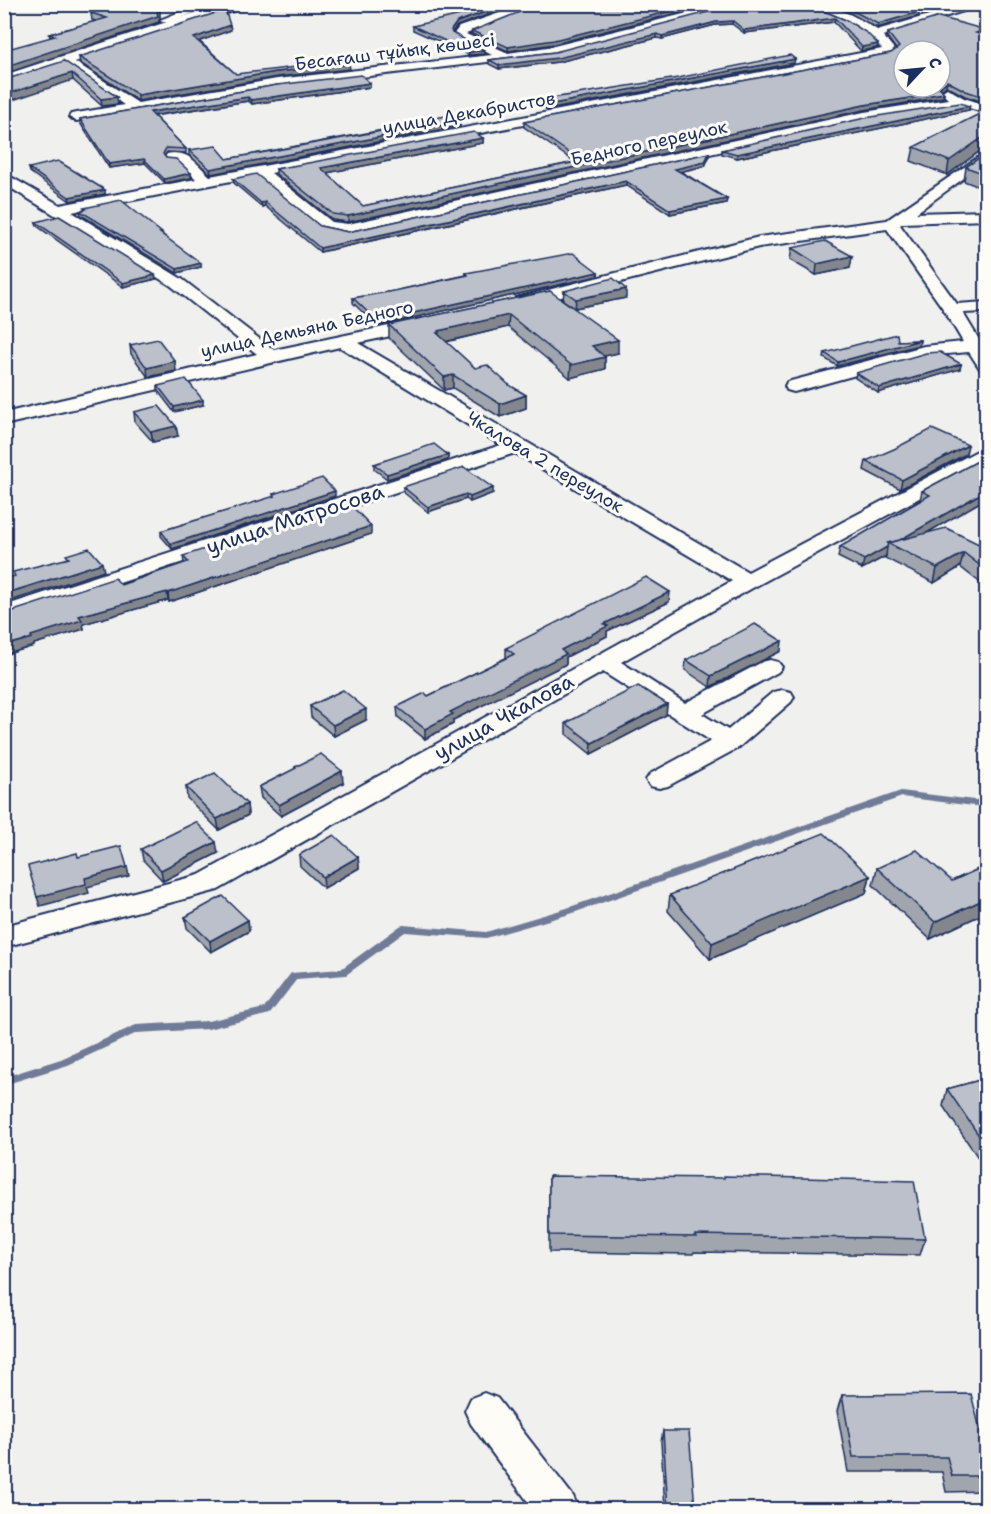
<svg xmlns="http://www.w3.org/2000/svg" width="991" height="1514" font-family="'Shantell Sans',sans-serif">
<rect width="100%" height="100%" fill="#f0f0ee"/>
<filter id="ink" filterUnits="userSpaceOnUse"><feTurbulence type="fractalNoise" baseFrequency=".0167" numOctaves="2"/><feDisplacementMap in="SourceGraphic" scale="12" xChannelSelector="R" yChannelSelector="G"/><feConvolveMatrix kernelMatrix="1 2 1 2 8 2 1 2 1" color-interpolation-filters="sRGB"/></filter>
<g filter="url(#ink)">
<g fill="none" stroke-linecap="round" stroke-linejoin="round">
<!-- stream -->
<polygon fill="#6f7b97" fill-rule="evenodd" points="901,791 974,800 986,799 986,805 974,806 902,797 570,914 486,938 405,932 346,975 297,979 270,1014 208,1029 137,1033 68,1065 4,1085 4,1077 61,1059 136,1025 208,1021 264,1008 291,973 341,969 400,926 403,925 486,932 564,909"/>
<!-- minor casing -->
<g stroke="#1b2f5e" stroke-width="4">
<g id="minor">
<polygon points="199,4 216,4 170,22 162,22 160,20"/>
<polygon points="526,4 544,4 466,34 508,53 554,46 724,4 745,4 554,54 277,87 76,121 69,117 71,114 124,105 59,61 65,57 69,58 138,103 277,79 492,55 453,35 459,27"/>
<path d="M803,4C831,4 854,14 877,30L967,4H986L883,36L896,51L890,55L271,173L332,222L348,224L864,112L948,99L941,92L947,88L964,98L986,105V113L959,105L864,120L348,234L322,229L257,176L72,212L182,279L274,350L422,319L428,320L431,324L428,328L358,343L748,572L979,450L986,448V462L756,586L621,662L685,703L762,662L770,660L778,662L782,667L778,672L702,714L728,730L773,692L782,690L791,692L794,697L791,702L738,748L668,786L659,788L650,786L646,780L650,774L711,741L603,672L218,890L4,947V926L199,875L732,581L515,453L4,621V606L501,445L340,347L4,425V413L257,354L170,285L4,184V173L60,205L196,179L178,161L167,160L165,157L167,154C187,149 196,163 210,176L882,49L868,35L849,23Z"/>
<polygon points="986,152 986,162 916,213 986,211 986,220 903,223 900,225 957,304 986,302 986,312 963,313 986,351 986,370 980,369 969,352 925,356 794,392 787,390 785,386 787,382 924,346 963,342 944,310 887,229 759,247 522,307 514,302 516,298 759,237 887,220"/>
<polygon points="484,1393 497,1398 573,1496 579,1510 534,1510 471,1424 465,1411 471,1398"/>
</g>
</g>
<!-- tertiary casing -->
<g stroke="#1b2f5e" stroke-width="5">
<polygon id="tertiary" points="222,4 245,4 243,7 4,85 4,75"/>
</g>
<!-- minor -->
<use href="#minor" fill="#fdfcf7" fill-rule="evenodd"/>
<!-- tertiary -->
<use href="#tertiary" fill="#fdfcf7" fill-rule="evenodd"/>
</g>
<!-- wall -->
<g fill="#a1a5ae" stroke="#1b2f5e" stroke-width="1.5">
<polygon points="113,4 164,4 158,7 160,17 159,19 159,22 50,37 49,34 96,21 92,20 91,13 118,6"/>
<polygon points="508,4 518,4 457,26 452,33 484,50 484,54 469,55 413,30 413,26 460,16 460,13 479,8 479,6"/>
<polygon points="807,4 848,21 877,48 861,51 834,22 744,33 732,24 715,25 662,39 657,38 558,62 499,69 489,64 489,60 555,52"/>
<polygon points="827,4 914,4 913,10 919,16 877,28 843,9"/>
<polygon points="231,30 199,41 236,74 350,69 277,77 138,101 80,63 79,57"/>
<polygon points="986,30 985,35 984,35 987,36 987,103 965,96 946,86 942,89 943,97 864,110 348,222 333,220 276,174 276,169 483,138 483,143 326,173 363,206 575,162 524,127 524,122 891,53 896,49 887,37 888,33"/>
<polygon points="472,31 554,44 508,51 472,34"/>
<polygon points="64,61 117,97 118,104 102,106 73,80"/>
<polygon points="794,63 547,110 540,105 540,100"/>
<polygon points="277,85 370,87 252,104 248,101 154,116 186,149 186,153 167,152 164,156 191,178 165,183 145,163 109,168 80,123 80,119"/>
<polygon points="969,106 969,110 737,158 722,154 722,150"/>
<polygon points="460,122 460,126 211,174 189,155 189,150 227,159 399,127 399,124"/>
<polygon points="914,147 980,151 947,175 911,161"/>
<polygon points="709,153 709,157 705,166 680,171 727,199 726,203 670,214 626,185 320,252 265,206 262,207 234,183 233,179 320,226 348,232"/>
<polygon points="987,153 987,190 964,181 966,167"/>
<polygon points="29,168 105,194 70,201 30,172"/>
<polygon points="84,208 163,235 201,267 177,273 81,215 80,211 85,209"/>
<polygon points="36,222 156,279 123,287 37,226"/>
<polygon points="792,248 852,256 850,268 816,275 790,260"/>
<polygon points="598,272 598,276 377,326 353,303 353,298 394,291 466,275 466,273"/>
<polygon points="550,291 618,353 604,356 605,357 605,369 570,378 508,327 446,342 475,368 509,385 526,395 526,408 500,417 453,388 444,390 389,338 389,325"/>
<polygon points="564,291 626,298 575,308 563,300"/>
<polygon points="920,340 919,345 837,366 824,358 825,353 898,341"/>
<polygon points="130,345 176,371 148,377 131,354"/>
<polygon points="961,364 960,369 878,393 855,378 856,373"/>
<polygon points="158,386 203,405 174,412 158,391"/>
<polygon points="134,412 178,436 153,442 135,422"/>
<polygon points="966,454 900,489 864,470 866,461"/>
<polygon points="448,455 448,460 387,479 374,469 374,464"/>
<polygon points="987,456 987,498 925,534 987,548 987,588 960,567 934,583 885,558 886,556 862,569 838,557 840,547 921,500 920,500 922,491"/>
<polygon points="403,487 493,493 470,502 466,499 428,512 403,492"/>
<polygon points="273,494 335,496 172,549 161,536 161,531 274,497"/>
<polygon points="371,534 169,602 168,600 83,624 84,629 34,644 34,646 4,655 121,585 184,563 183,556"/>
<polygon points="669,602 607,631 607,636 566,657 566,664 453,720 453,724 425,739 398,717 397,707 428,696 506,658 506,648"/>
<polygon points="781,651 710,687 685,670 686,660"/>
<polygon points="667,704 666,715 591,754 566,734 566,723"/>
<polygon points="310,706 366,720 334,736 311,717"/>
<polygon points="295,767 343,783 281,816 261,798 259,787 295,769"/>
<polygon points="186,787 247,804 248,815 219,830 187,798"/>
<polygon points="141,849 218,853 163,881 143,860"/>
<polygon points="299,855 358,857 359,868 324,888 300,866"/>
<polygon points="987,865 987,912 930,939 873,885 877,868 952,881"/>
<polygon points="870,876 866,893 710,959 668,911 670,895"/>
<polygon points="185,917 248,920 249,931 211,952 187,928"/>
<polygon points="987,1078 987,1161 981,1162 943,1106 947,1089"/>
<polygon points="549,1176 925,1239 920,1255 694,1252 693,1254 549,1252"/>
<polygon points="842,1395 987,1456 987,1488 985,1491 946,1492 942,1472 848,1472 837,1411"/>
<polygon points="663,1431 695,1509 665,1509 661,1442"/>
</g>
<!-- shaded-wall -->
<g fill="#83868d" stroke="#1b2f5e" stroke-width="1.5">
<polygon points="508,4 518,4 457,26 451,34 451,30 457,22"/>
<polygon points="699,4 713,4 554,44 508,51 508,47"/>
<polygon points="160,11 160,17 159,19 159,22 4,74 4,67"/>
<polygon points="919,12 919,16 877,28 878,24"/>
<polygon points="835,18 834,22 744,33 744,30"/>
<polygon points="733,21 732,24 715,25 662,39 662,36 716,22"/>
<polygon points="230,25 231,30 195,43 194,38"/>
<polygon points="986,30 985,35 975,38 976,33"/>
<polygon points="657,34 657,38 558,62 499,69 499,65"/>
<polygon points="878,44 877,48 861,51 862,47"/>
<polygon points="484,50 484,54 469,55 469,52"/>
<polygon points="795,59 794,63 547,110 547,105"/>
<polygon points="349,64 350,69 277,77 138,101 138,95 276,72"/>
<polygon points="72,73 73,80 4,103 4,95"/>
<polygon points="947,81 946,86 939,92 940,87"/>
<polygon points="370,83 370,87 252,104 251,100"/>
<polygon points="944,93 943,97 864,110 348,222 348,216 864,105"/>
<polygon points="117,97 118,104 102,106 101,99"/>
<polygon points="248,97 248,101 151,116 150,112"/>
<polygon points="969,106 969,110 737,158 737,154"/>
<polygon points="460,122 460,126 211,174 210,169"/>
<polygon points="987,137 987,150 980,151 947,175 949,161 982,138"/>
<polygon points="483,138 483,143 321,174 321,168"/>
<polygon points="709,153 709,157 705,166 675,173 675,169"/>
<polygon points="144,159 145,163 109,168 109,164"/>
<polygon points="191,173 191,178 165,183 164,179"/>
<polygon points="626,181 626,185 320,252 320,248"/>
<polygon points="105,190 105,194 70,201 69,197"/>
<polygon points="727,199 726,203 670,214 670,210"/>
<polygon points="265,202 265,206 262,207 261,203"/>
<polygon points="852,256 850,268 816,275 817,264"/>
<polygon points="201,263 201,267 177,273 177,269"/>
<polygon points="598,272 598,276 377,326 377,321"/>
<polygon points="155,275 156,279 123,287 123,283"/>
<polygon points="626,289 626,298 575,308 576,299"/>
<polygon points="509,315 508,327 440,343 437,346 438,331"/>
<polygon points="618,340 618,353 591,359 592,346"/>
<polygon points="920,340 919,345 837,366 838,362"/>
<polygon points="605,357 605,369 570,378 571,365"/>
<polygon points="175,361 176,371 148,377 147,368"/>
<polygon points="961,364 960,369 878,393 879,388"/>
<polygon points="453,375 453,388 444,390 444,377"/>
<polygon points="526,395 526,408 500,417 500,404"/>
<polygon points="203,400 203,405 174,412 174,407"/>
<polygon points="176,426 178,436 153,442 151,432"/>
<polygon points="968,445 966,454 900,489 902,480"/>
<polygon points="448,455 448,460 387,479 387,474"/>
<polygon points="493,488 493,493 470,502 470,497"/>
<polygon points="987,490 987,498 899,549 891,545"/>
<polygon points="335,491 335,496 172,549 171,544"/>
<polygon points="466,494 466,499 428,512 428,507"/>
<polygon points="371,526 371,534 169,602 168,593"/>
<polygon points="887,547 886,556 862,569 864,560"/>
<polygon points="964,553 960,567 934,583 937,568"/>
<polygon points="102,563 104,571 4,603 4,594"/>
<polygon points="167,592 168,600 83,624 84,629 34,644 34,646 4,655 4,646 79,616"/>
<polygon points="670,592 669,602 607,631 607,636 566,657 566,664 453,720 453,724 425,739 425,729 450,712 561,650 604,624"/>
<polygon points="782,641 781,651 710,687 711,676"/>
<polygon points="667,704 666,715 591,754 592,743"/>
<polygon points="366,709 366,720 334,736 333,725"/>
<polygon points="342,771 343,783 281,816 279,805"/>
<polygon points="247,804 248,815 219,830 217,819"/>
<polygon points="216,842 218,853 163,881 161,870"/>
<polygon points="358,857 359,868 324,888 323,877"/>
<polygon points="127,867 129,876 87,887 89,893 40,906 37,897 85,878"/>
<polygon points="870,876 866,893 710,959 712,943"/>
<polygon points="987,898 987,912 930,939 935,922"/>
<polygon points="248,920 249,931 211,952 210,941"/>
<polygon points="986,1146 987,1161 981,1162"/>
</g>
<!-- building -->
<g fill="#bbc0ca" stroke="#1b2f5e" stroke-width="1.5">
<polygon points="123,4 157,4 160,11 157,12 158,16 4,67 4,50 55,36 49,34 107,18 91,13"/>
<polygon points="489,4 508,4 457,22 451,30 452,33 484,50 469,52 413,26 465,14 460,13 482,8 479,6"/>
<polygon points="540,4 699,4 554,40 508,47 472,31"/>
<polygon points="739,4 807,4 848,21 867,33 878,44 862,47 835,18 744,30 733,21 716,22 662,36 657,34 558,58 499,65 489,60 555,52"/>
<polygon points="840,4 914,4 912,10 919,12 878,24"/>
<polygon points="225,10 230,25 194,38 236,74 347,61 349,64 276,72 138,95 79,57"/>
<polygon points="939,17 986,30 976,33 987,36 987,98 966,91 947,81 940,87 940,51 904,51 904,87 940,87 944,93 864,105 348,216 333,214 276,169 474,132 483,138 321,168 363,206 581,161 524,122 891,53 899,47 888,33"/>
<polygon points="790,55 795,59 547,105 540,100 678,78"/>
<polygon points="64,61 117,97 101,99 72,73 4,95 4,80"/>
<polygon points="361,75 370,83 251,100 248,97 150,112 186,149 166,148 163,154 166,158 176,159 191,173 164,179 144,159 109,164 80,119 277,85"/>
<polygon points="960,103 969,106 737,154 722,150 865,118"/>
<polygon points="987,110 987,137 982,138 949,161 914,147"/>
<polygon points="452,115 460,122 210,169 189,150 216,146 227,159 403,127 399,124"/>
<polygon points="709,153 705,162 675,169 727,199 670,210 626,181 320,248 265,202 261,203 233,179 256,174 320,226 348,232"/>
<polygon points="987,153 987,175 966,167"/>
<polygon points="58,161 105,190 69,197 29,168"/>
<polygon points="121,200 162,233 160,233 201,263 177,269 80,211 86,209 84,208"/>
<polygon points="59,216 155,275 123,283 36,222"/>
<polygon points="825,241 852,256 817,264 792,248"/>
<polygon points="573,253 598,272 377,321 353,298 394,291 468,275 466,273"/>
<polygon points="613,278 626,289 576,299 564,291"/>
<polygon points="550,291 618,340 592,346 605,357 571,365 509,315 438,331 439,333 437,333 475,368 487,365 509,385 526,395 500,404 453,375 444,377 389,325"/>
<polygon points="897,334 898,341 920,340 838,362 825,353"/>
<polygon points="158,339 175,361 147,368 130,345"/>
<polygon points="940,352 961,364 879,388 856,373 926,353"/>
<polygon points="186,379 203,400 174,407 158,386"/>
<polygon points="159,406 176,426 151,432 134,412"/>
<polygon points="932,429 968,445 902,480 866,461 894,449"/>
<polygon points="434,444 448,455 387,474 374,464"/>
<polygon points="987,456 987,490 898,541 888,543 887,547 864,560 840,547 930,495 922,491"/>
<polygon points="464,467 493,488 470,497 466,494 428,507 403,487"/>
<polygon points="322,478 335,491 171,544 161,531 275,496 273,494"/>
<polygon points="348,502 371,526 168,593 167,592 79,616 82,620 31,636 32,638 4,646 4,614 115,578 121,585 188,562 183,556"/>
<polygon points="946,528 987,548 987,571 964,553 937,568 888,543"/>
<polygon points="89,548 102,563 4,594 4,579 15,576 13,572 69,558 66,555"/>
<polygon points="646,577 670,592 604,624 608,626 561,650 566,654 450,712 453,714 425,729 397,707 425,693 428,696 514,654 506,648"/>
<polygon points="755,624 782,641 711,676 686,660"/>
<polygon points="638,686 667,704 592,743 566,723"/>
<polygon points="343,690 366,709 333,725 310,706"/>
<polygon points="321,754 342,771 279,805 259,787 296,768 295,767"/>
<polygon points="215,773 247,804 217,819 186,787"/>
<polygon points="196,822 216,842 161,870 141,849"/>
<polygon points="824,833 870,876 712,943 670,895"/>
<polygon points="334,835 358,857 323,877 299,855"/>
<polygon points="121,846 127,867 85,878 86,884 37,897 28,866 77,853 78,857"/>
<polygon points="917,850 952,881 987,865 987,898 935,922 877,868"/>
<polygon points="223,896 248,920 210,941 185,917"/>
<polygon points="987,1078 987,1146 986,1146 947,1089"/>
<polygon points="549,1176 724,1178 724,1176 914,1181 925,1239 695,1235 696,1237 549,1235"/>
<polygon points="971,1394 987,1456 987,1476 952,1476 947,1457 853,1457 842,1395"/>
<polygon points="663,1431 689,1431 695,1509 668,1509"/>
</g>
</g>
<g text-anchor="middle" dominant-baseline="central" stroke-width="6" stroke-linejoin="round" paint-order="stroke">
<!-- far-street labels -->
<g font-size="18" fill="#1b2f5e" stroke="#fdfcf7">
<text transform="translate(395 52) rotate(-7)">Бесағаш тұйық көшесі</text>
<text transform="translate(469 113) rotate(-10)">улица Декабристов</text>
<text transform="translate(649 143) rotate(-12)">Бедного переулок</text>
<text transform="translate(307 329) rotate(-12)">улица Демьяна Бедного</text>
<text transform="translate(545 462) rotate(31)">Чкалова 2 переулок</text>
</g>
<!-- street labels -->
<g font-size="21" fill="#1b2f5e" stroke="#fdfcf7">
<text transform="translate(295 519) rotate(-18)">улица Матросова</text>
<text transform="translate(504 717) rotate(-29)">улица Чкалова</text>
</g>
</g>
<!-- margin -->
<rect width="991" height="1514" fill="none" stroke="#fdfcf7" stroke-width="24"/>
<rect x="12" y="12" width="967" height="1490" fill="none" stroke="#1b2f5e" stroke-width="2" filter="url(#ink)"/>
<!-- north arrow -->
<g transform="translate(922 69) rotate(64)"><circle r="28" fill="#fdfcf7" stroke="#a3aaba" stroke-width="1.5"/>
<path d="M0-4.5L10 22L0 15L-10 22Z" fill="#1b2f5e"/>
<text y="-9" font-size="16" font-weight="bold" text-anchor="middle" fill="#1b2f5e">С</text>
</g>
</svg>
